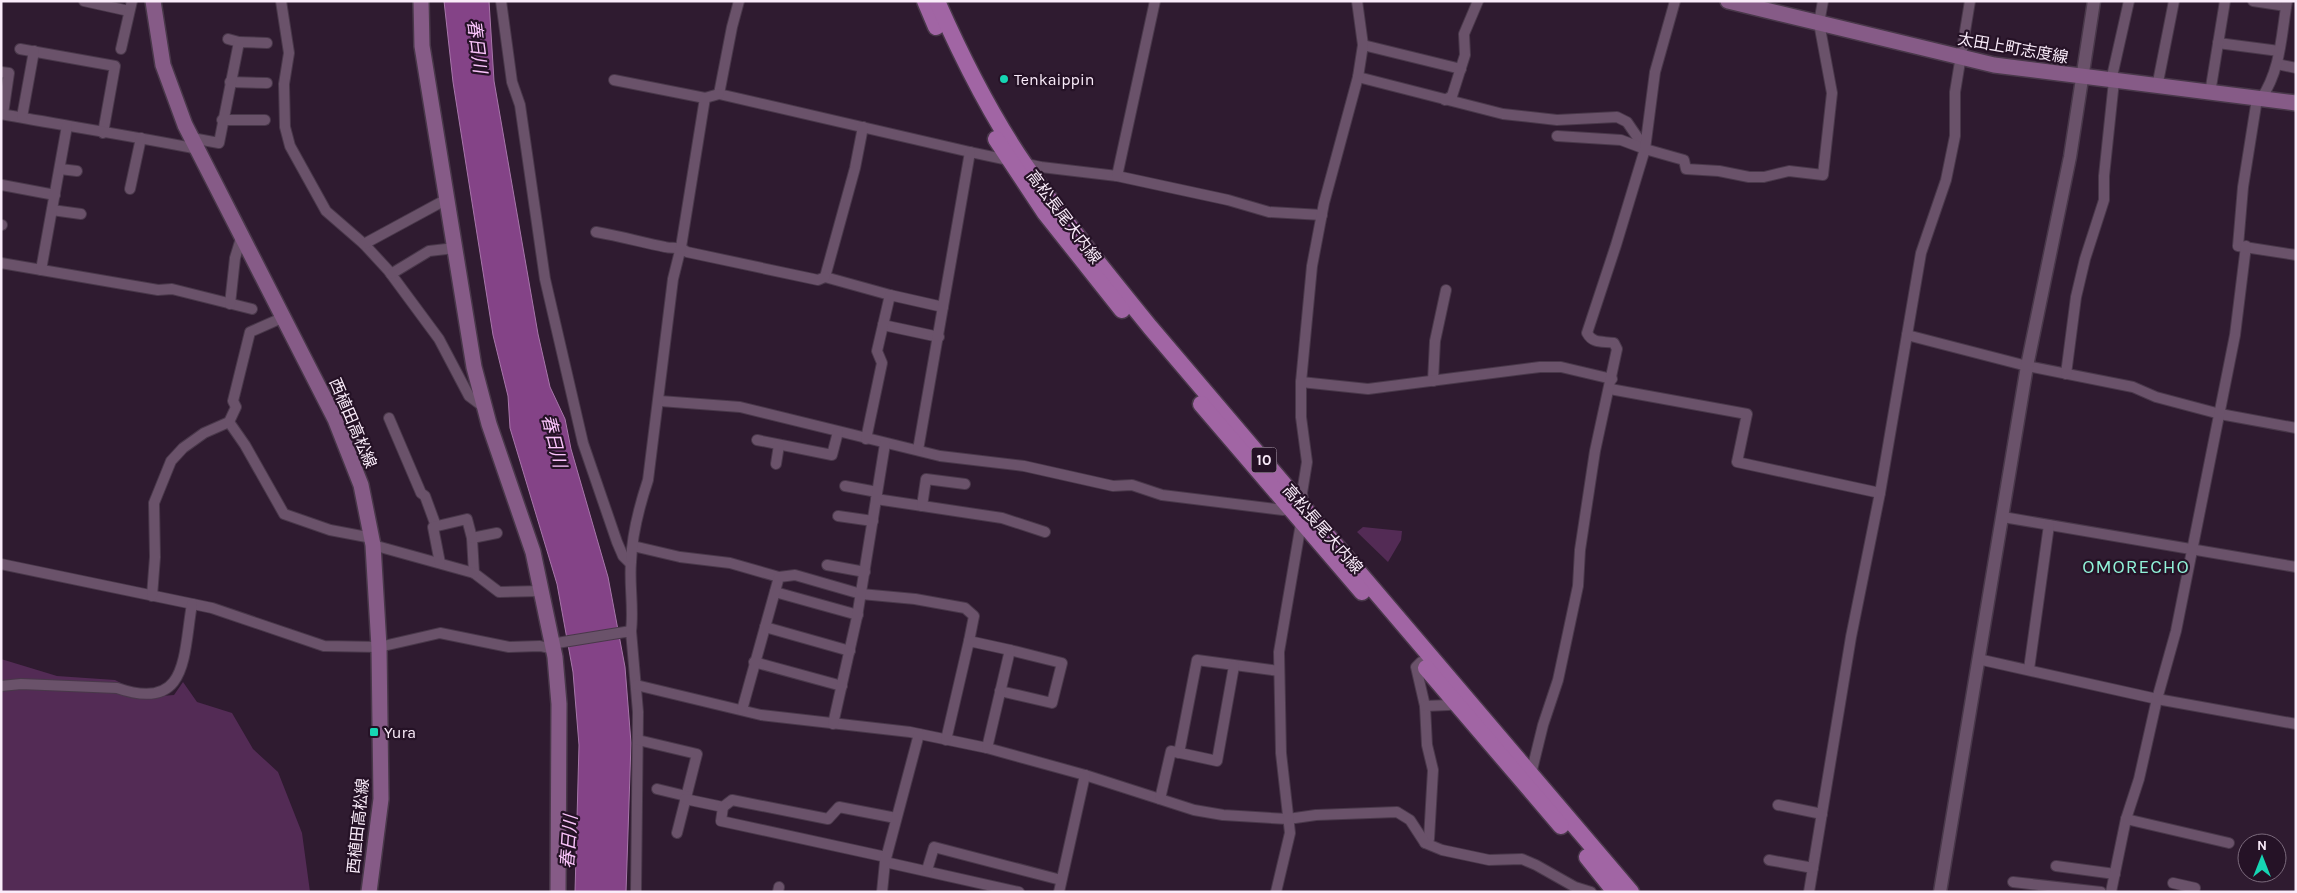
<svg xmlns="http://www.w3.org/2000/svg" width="2297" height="893" font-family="Karla,'Noto Sans JP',sans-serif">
<rect width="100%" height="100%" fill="#2f1b30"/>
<!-- green -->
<g fill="#532b55">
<polygon points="1363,527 1402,531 1401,540 1388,562 1357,532"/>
<polygon points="1,659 57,676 115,680 148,697 174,695 183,682 197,702 232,713 253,749 278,772 302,833 310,892 1,892"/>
</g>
<!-- water -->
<polygon fill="#844387" stroke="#a776aa" points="444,1 489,1 494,81 538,334 550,387 565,419 571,449 608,577 625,667 631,743 626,892 575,892 579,745 573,672 557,584 510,428 508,396 493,335 453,82"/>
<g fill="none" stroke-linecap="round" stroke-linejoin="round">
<!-- minor casing -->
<g stroke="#49384a" stroke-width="12">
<g id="minor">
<polyline points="84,1 129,11"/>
<polyline points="281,1 289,53 284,84 285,127 290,146 326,211 364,244 388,270 439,339 469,396 485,408"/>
<polyline points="501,1 512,82 520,105 545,279 583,443 617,542 623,556 630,563"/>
<polyline points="739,1 732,27 719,94 970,152 1041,167 1117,176 1228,200 1269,212 1322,215"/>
<polyline points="2253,1 2286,6"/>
<polyline points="228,39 239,42"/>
<polyline points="2218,43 2279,51"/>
<polyline points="1363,45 1461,69"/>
<polyline points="20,49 115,66 103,133"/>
<polyline points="121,49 132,1"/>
<polyline points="2277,64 2296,68"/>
<polyline points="1,72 9,73 3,114"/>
<polyline points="1358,77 1503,114 1557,120 1617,117 1627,122 1640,141"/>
<polyline points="614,80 705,98"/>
<polyline points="2111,81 2129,1"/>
<polyline points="230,82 267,83"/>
<polyline points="2157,87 2174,1"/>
<polyline points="2210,93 2225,1"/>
<polyline points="2257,99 2243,187 2238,246 2296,255"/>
<path d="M2261,99C2281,69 2281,37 2287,1"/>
<polyline points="1445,100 1452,96 1465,55 1464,34 1478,1"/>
<path d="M1,114C67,126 133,136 198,149"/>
<polyline points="22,117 34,51"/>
<polyline points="222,120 265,120"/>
<polyline points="863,127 855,168 825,277 890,295"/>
<polyline points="1557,136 1621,140 1645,149 1684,160 1686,169 1719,171 1749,177 1764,177 1789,171 1823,175 1832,93 1819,23 1823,1"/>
<polyline points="192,138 219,143 239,42 267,43"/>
<polyline points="60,169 77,171"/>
<polyline points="1117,176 1155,1"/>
<polyline points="2,185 55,195"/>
<polyline points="130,189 141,138"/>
<polyline points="52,210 81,214"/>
<polyline points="1,225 2,225"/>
<path d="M596,232C619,236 641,242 665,247C673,249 679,246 687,252L818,280L825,277"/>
<polyline points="364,244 447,199"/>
<polyline points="1,263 158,290 172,289 252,309"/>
<polyline points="41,270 67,126"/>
<polyline points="391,274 429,251 455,248"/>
<polyline points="230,304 235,258 242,235"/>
<polyline points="883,325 939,337"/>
<polyline points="1907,335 2027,366 2133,387 2156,397 2220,414 2296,428"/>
<polyline points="2066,374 2076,297 2085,259 2104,200 2104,176 2114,81"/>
<polyline points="1433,381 1435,341 1446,290"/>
<polyline points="1301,382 1368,389 1540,367 1561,367 1612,379"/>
<polyline points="1610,389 1747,414 1737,462 1880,493 1851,637 1809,892"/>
<polyline points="660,401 740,407 940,456 1024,466 1113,486 1132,485 1162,495 1283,510 1289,506"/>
<polyline points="389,418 421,493 425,496 436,526"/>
<polyline points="229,422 245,445 284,514 330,530 372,538"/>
<polyline points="866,439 882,363 877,351 890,295 943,307"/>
<polyline points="757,440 832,455 838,432"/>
<polyline points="918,450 970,152"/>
<polyline points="776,464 779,445"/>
<polyline points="845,486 877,492"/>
<polyline points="1880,493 1921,253 1946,180 1955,136 1955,92 1970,1"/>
<polyline points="876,499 1002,518 1045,532"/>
<polyline points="922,506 926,479 965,484"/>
<polyline points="838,516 873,521"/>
<polyline points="2003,517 2296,567"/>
<polyline points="497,533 472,538 474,573 499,592 541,591"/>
<polyline points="373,545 474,573"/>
<polyline points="633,546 680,557 730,563 779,577"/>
<polyline points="440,563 433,527 467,519 472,538"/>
<polyline points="1,564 212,608 324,646 379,647 440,633 509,647 540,646 553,649 557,643 631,631 638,712 636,892"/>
<polyline points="827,565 865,572"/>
<polyline points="775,592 858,615"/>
<polyline points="152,596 155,557 154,503 171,461 183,448 204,433 229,422 236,407 233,401 250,332 284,317"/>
<polyline points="765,627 850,651"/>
<path d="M631,631C634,608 629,585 631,562C632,534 639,507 648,480L673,279L681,247L705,98L719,94"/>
<polyline points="1978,659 2157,699 2296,724"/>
<polyline points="754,662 842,686"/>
<polyline points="1421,662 1416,667 1425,706 1427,745 1433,770 1429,839 1425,843"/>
<polyline points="2029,669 2049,525"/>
<polyline points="636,685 761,715 910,732 987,748 1085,775 1194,810 1223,815 1288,819 1316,815 1397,812 1410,820 1425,843 1442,850 1489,860 1522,859 1536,865 1575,887 1591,892"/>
<path d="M1,686L21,684L117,688C189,713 183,655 192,604"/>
<polyline points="1000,691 1052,703 1062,663 1010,650"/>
<polyline points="1425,706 1449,705 1455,702"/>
<polyline points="742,710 779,577 795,575 861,594 915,599 965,608 974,616 969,641"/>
<polyline points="833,724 857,617 885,444"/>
<polyline points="638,740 697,754 677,833"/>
<polyline points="946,740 969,641 1010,650 987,748"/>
<polyline points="1179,753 1197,660 1279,671"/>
<path d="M1530,778L1543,725L1558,680L1578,586L1580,550L1595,451L1617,349L1614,343C1602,341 1593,344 1587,333L1616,245L1645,149L1655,72L1675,1"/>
<polyline points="657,789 686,796"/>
<polyline points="685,799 723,807 732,800 828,819 839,807 896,818"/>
<polyline points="1160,799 1171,751 1217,761 1234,666"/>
<polyline points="1778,805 1822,814"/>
<polyline points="723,807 721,821 886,857"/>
<polyline points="2126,819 2229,843"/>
<polyline points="1769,860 1813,868"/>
<polyline points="885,862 1019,892"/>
<polyline points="2056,866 2115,874"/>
<polyline points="927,870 934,847 1061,880"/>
<polyline points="2013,882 2101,892"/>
<polyline points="2173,883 2195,888 2194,892"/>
<polyline points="778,892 779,887"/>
<polyline points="882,892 885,862 919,734"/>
<polyline points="1059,892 1085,775"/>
<polyline points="1276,892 1290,833 1281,753 1279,652 1304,506 1302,493 1307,462 1301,417 1301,382 1312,266 1324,203 1358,77 1363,45 1357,1"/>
<polyline points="2111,892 2126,819 2139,779 2157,699 2176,631 2235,335 2246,246"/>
</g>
</g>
<!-- tertiary casing -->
<g stroke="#49384a" stroke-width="15">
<polyline id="tertiary" points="1940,892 2027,366 2070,157 2094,1"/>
</g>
<!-- secondary casing -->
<g stroke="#49384a" stroke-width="18">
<g id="secondary">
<polyline points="153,1 163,65 185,125 335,419 361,485 373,545 379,647 381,799 369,892"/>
<polyline points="421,1 422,46 474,367 489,424 533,552 555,657 559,704 558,892"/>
<polyline points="1728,1 1994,65 2296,103"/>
</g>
</g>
<!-- primary casing -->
<g stroke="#49384a" stroke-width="19">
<g id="primary">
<polyline points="925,1 936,27"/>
<path d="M937,1C962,58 990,114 1025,165C1064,221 1107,274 1150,327L1631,892"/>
<polyline points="996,139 1045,213 1122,310"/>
<polyline points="1201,404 1362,592"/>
<polyline points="1426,668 1561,826"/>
<polyline points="1587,857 1615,892"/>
</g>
</g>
<!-- minor -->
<use href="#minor" stroke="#6a526a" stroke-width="10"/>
<!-- tertiary -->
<use href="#tertiary" stroke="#6a526a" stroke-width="12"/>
<!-- secondary -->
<use href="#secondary" stroke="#865b87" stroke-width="15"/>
<!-- primary -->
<use href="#primary" stroke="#a165a4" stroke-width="16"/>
</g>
<!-- markers -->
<g fill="#16d5b3" stroke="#251226" stroke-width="2">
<circle cx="1004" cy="79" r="5"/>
<rect x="369" y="727" width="10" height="10" rx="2.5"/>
</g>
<g text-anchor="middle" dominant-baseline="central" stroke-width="4.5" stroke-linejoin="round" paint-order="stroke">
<!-- shield labels -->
<rect fill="#251226" stroke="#baabba" stroke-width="1" x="1251.5" y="447.5" width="25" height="25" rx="4"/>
<g font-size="15" font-weight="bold" fill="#faecfa">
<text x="1264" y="460">10</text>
</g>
<!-- street labels -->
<g font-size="16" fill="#faecfa" stroke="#251226">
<text transform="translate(2013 48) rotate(10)">太田上町志度線</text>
<text transform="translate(1064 217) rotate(53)">高松長尾大内線</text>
<text transform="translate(353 423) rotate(67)">西植田高松線</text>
<text transform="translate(1323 529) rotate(49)">高松長尾大内線</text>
<text transform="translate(358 826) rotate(-84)">西植田高松線</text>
</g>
<!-- poi labels -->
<g font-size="16" fill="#faecfa" stroke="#251226" text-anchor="start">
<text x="1014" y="79">Tenkaippin</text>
<text x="384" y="732">Yura</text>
</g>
<!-- water labels -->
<g font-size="18" font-style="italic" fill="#fac4fb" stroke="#251226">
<text transform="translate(477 46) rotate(83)">春日川</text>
<text transform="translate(554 441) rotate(76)">春日川</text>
<text transform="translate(569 842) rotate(-86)">春日川</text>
</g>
<!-- quarter labels -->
<g font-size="19" letter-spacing="1" fill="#91f3d9" stroke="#251226">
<text x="2136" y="567">OMORECHO</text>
</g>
</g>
<!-- border -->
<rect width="2297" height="893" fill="none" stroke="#faecfa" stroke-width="5"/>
<!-- north arrow -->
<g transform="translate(2262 858)"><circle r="24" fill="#251226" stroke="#7a697b"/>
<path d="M0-4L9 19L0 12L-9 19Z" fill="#16d5b3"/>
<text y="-8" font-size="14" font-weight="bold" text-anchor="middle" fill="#faecfa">N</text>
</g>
</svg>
